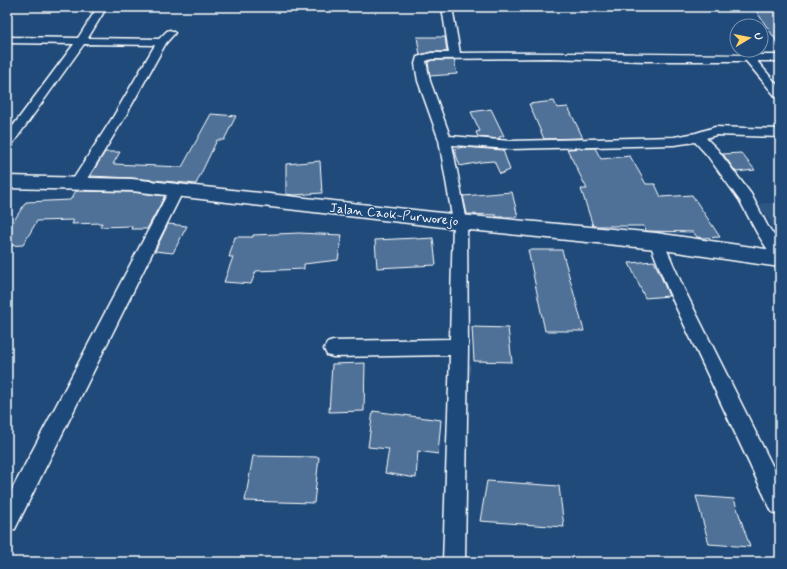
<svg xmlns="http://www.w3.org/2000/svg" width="787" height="569" font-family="Mynerve,sans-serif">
<rect width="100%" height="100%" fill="#1f4a7a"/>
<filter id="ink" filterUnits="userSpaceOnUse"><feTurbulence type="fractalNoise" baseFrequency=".025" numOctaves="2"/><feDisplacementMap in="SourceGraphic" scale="8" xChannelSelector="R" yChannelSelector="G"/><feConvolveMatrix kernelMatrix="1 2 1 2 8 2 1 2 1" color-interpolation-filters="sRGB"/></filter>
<g filter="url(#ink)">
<!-- built -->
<polygon fill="#2e5683" points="780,202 780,234 756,204"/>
<!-- building -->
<g fill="#507197" stroke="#fff">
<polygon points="754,8 780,10 780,46"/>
<polygon points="417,37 445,37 447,52 431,52 420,55"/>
<polygon points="432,60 454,60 457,74 430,76 428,62"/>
<polygon points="554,101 557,108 568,107 583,138 544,139 529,104"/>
<polygon points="491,109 504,136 499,137 500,139 478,137 476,132 480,131 471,112"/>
<polygon points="211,114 236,116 224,140 217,140 196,184 132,178 90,176 105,152 120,152 113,164 182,167"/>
<polygon points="463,147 503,150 510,170 500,174 494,161 481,162 460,166 454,149"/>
<polygon points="595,148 601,159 630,156 646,184 655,184 661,197 692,195 720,237 703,238 697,237 693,232 646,231 644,226 593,226 581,189 587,189 567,149"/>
<polygon points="741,153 755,170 736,172 723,154"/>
<polygon points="320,161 322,193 294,195 286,194 286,164"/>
<polygon points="76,191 132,192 165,196 147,229 131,229 132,226 100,227 102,223 72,224 74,220 37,221 23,245 7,246 7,231 26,202 70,200"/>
<polygon points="512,192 518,217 496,217 496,215 467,214 463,196"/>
<polygon points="168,224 187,226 173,253 155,251"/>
<polygon points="299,233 342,235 338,260 304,264 304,269 256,271 251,284 224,282 233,257 229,257 235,237 253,237 253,235"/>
<polygon points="416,238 417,239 433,238 436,265 377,268 375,240"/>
<polygon points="528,250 562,250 584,331 545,331"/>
<polygon points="654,261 659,272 669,296 645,298 629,263"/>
<polygon points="472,327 508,328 512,362 474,361"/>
<polygon points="365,363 364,411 329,412 332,364"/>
<polygon points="373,411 441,420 438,454 418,451 416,478 385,473 389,449 368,447"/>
<polygon points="253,456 319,457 314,503 245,501"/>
<polygon points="487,481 559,486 564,527 480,521"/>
<polygon points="696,496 734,499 750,547 709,544"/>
</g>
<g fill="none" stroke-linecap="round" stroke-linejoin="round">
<!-- minor casing -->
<g stroke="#fff" stroke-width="3">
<g id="minor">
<polygon points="100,7 105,10 88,38 159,39 167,31 170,30 175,33 166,43 125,117 82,187 77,189 72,187 70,184 113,117 155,45 84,44 11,146 7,147 7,134 74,44 7,43 7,37 78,38 97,8"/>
<path d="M442,7H452L460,53C566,52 673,55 780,55V61H757L780,88V98L776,97L746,61H645L549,58L432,59L426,61L430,81L450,136L511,141L674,137L696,133L715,127L780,129V137L716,135L706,138L717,149L751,194L767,225L780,244V263L775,261L757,233L740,201L707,155L695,142L674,145L511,149L452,145L467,222L468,347L465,562H443L450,355L333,357L327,355L324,349L327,343L333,341L450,339L453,222L439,140L418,81L415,64L417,57L431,53H449Z"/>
<polygon points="176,186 181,188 183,191 15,529 7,532 7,499 169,191 171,188"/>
<polygon points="656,235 661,237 663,241 684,289 780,481 780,515 772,512 668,290 649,241 651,237"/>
</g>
</g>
<!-- tertiary casing -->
<g stroke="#fff" stroke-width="3">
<polygon id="tertiary" points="7,176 132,179 460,215 656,233 780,251 780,267 656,249 460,229 132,191 7,188"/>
</g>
<!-- minor -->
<use href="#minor" fill="#1f4a7a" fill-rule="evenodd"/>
<!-- tertiary -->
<use href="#tertiary" fill="#1f4a7a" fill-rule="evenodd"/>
</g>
</g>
<g text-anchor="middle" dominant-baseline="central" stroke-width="3" stroke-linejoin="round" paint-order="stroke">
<!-- street labels -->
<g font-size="13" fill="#fff" stroke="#1f4a7a">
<text transform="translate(394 215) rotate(6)">Jalan Caok-Purworejo</text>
</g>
</g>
<!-- margin -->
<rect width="787" height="569" fill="none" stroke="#1f4a7a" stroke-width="24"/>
<rect x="12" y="12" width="763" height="545" fill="none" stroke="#fff" stroke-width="1.5" filter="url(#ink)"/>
<!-- north arrow -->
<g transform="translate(749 38) rotate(80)"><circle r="19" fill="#1f4a7a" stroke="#7992af"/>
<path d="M0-3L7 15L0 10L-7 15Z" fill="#ffd166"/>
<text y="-6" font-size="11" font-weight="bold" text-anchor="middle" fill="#ffffff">U</text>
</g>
</svg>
